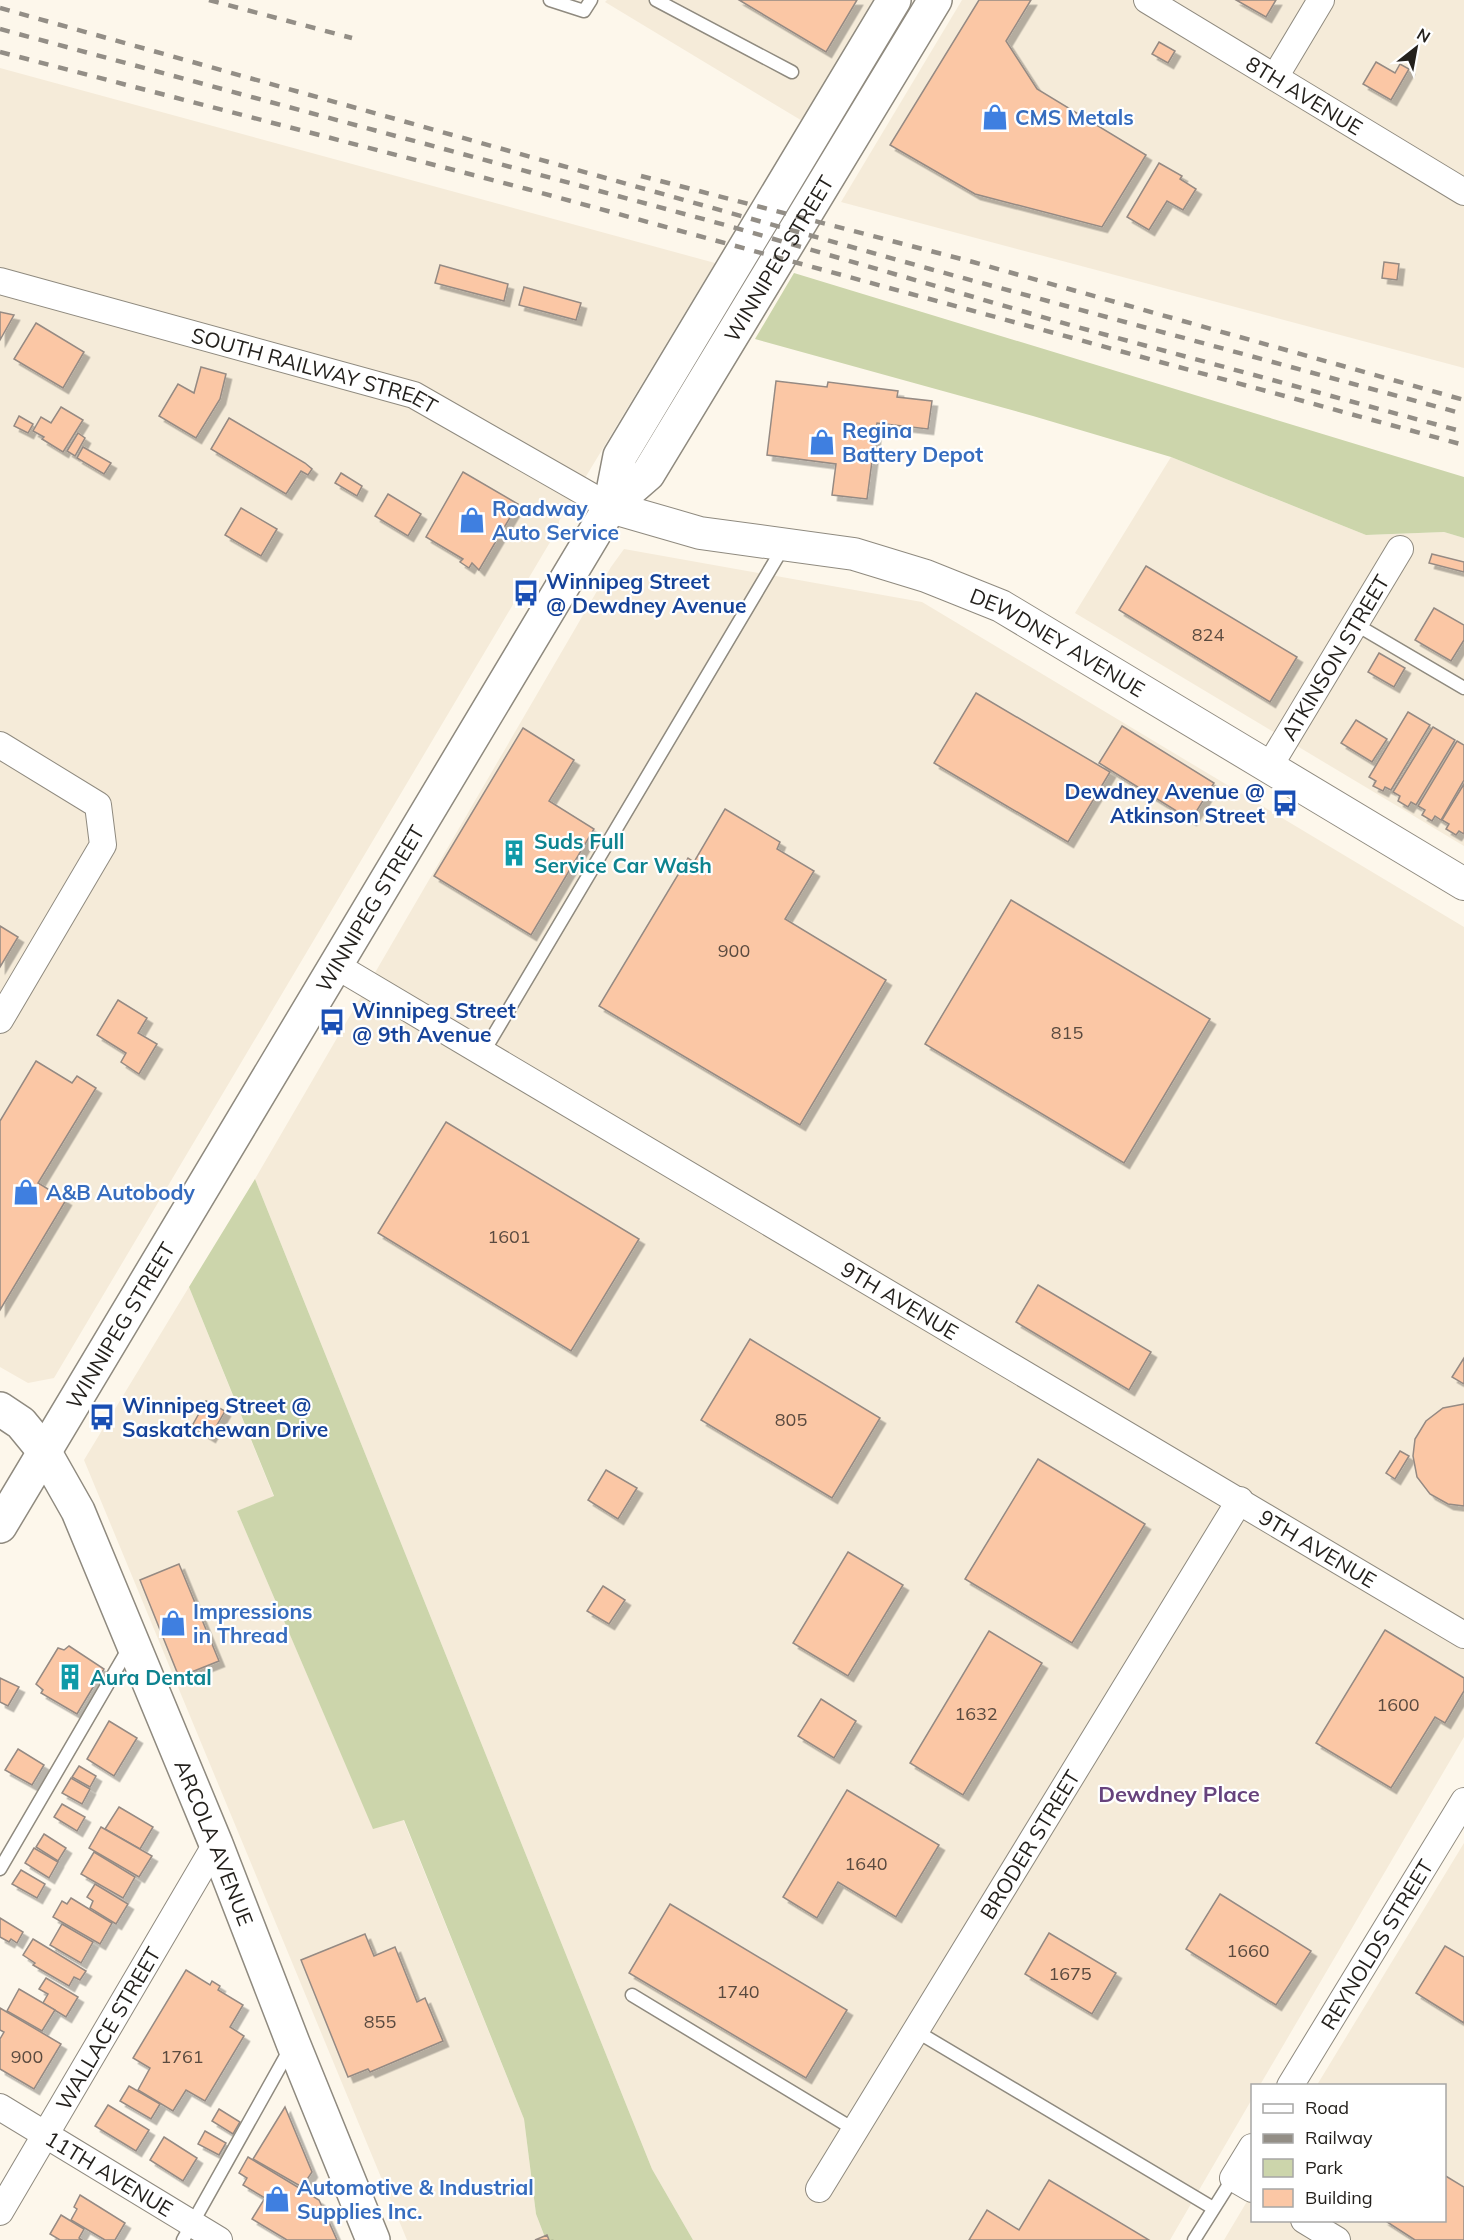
<svg xmlns="http://www.w3.org/2000/svg" width="1464" height="2240" font-family="Mulish,sans-serif">
<defs>
<filter id="shadow"><feDropShadow dx="5.5" dy="5.5" stdDeviation="0" flood-color="#0004"/></filter>
</defs>
<rect width="100%" height="100%" fill="#fdf7eb"/>
<!-- built -->
<g fill="#f5ebd9">
<polygon points="607,0 877,0 804,122 605,2"/>
<polygon points="962,0 1464,0 1464,368 841,202"/>
<polygon points="0,68 715,263 559,521 559,527 54,1378 28,1383 0,1367"/>
<polygon points="1171,457 1366,535 1444,532 1464,538 1464,846 1075,613"/>
<polygon points="624,549 922,602 1464,927 1464,1737 1260,2085 1252,2086 1252,2099 1170,2240 693,2240 652,2169 255,1179 611,567"/>
<polygon points="189,1287 274,1497 237,1511 373,1828 403,1819 524,2119 536,2214 546,2240 407,2240 84,1460"/>
<polygon points="1464,1843 1464,2240 1224,2240 1252,2193 1252,2220 1444,2220 1444,2086 1317,2085"/>
</g>
<!-- green -->
<g fill="#ccd5ab">
<polygon points="794,273 1464,477 1464,538 1444,532 1366,535 1171,457 1033,416 755,339"/>
<polygon points="255,1179 652,2169 693,2240 546,2240 536,2214 524,2119 404,1820 373,1829 237,1511 274,1496 189,1287"/>
</g>
<!-- building -->
<g fill="#fbc7a5" stroke="#958a83" stroke-width="1.5" filter="url(#shadow)">
<polygon points="739,0 857,0 826,52"/>
<polygon points="979,0 1031,0 1006,41 1037,89 1146,155 1102,227 975,194 890,145"/>
<polygon points="1236,0 1276,0 1266,17"/>
<polygon points="1159,42 1175,51 1168,63 1152,54"/>
<polygon points="1376,62 1395,73 1400,64 1409,69 1391,100 1363,84"/>
<polygon points="1159,163 1182,176 1180,179 1196,189 1183,210 1167,201 1149,230 1127,217"/>
<polygon points="1384,262 1399,264 1397,280 1382,278"/>
<polygon points="440,265 508,284 504,301 435,283"/>
<polygon points="524,287 581,303 576,320 519,305"/>
<polygon points="0,312 14,315 0,340"/>
<polygon points="36,323 84,352 63,388 14,359"/>
<polygon points="201,367 226,374 220,399 196,438 159,416 178,384 194,393"/>
<polygon points="776,381 827,387 828,382 898,391 897,397 932,401 928,429 877,423 867,499 832,495 836,464 767,455"/>
<polygon points="61,407 83,420 63,452 42,439 44,437 33,431 41,417 51,423"/>
<polygon points="19,416 33,424 28,433 14,426"/>
<polygon points="229,418 305,463 312,469 308,475 301,471 286,494 211,449"/>
<polygon points="78,433 85,438 75,456 67,451"/>
<polygon points="83,447 111,463 104,474 77,458"/>
<polygon points="463,472 518,504 479,570 472,563 469,568 460,562 463,559 426,537"/>
<polygon points="341,473 362,486 357,496 335,483"/>
<polygon points="388,494 421,514 408,536 375,516"/>
<polygon points="241,508 277,529 261,556 225,535"/>
<polygon points="1432,554 1464,562 1464,572 1429,563"/>
<polygon points="1146,566 1297,657 1270,702 1119,610"/>
<polygon points="1434,608 1464,625 1464,640 1451,661 1415,640"/>
<polygon points="1379,653 1405,668 1394,687 1368,672"/>
<polygon points="976,693 1110,772 1068,842 934,763"/>
<polygon points="1408,712 1430,725 1391,790 1385,787 1383,791 1373,786 1376,781 1369,777"/>
<polygon points="1356,720 1387,739 1372,762 1341,743"/>
<polygon points="1122,726 1214,783 1191,820 1099,763"/>
<polygon points="1433,727 1455,740 1416,805 1411,802 1408,807 1398,801 1400,796 1393,792"/>
<polygon points="523,728 574,760 549,801 594,829 531,935 434,876"/>
<polygon points="1457,741 1464,745 1464,780 1441,820 1435,816 1432,821 1422,815 1425,810 1418,806"/>
<polygon points="1464,784 1464,834 1459,831 1456,835 1446,829 1449,824 1442,820"/>
<polygon points="725,809 780,842 777,849 814,871 785,919 886,980 800,1125 599,1006 688,858 694,862"/>
<polygon points="1011,900 1210,1019 1124,1163 925,1044"/>
<polygon points="0,926 18,937 0,967"/>
<polygon points="118,1000 147,1018 138,1033 157,1044 139,1074 121,1062 126,1053 97,1035"/>
<polygon points="36,1061 72,1083 77,1076 96,1088 38,1183 66,1200 0,1310 0,1121"/>
<polygon points="446,1122 639,1239 571,1351 378,1233"/>
<polygon points="1038,1285 1151,1352 1129,1390 1016,1322"/>
<polygon points="750,1339 880,1418 832,1498 701,1420"/>
<polygon points="1464,1358 1464,1384 1452,1377"/>
<polygon points="206,1401 225,1411 210,1437 192,1426"/>
<polygon points="1464,1404 1464,1506 1448,1504 1430,1494 1417,1477 1413,1456 1415,1439 1426,1421 1443,1408"/>
<polygon points="1400,1451 1409,1456 1395,1479 1386,1473"/>
<polygon points="1038,1459 1145,1524 1072,1643 965,1579"/>
<polygon points="606,1470 637,1488 618,1519 588,1500"/>
<polygon points="848,1552 903,1585 848,1676 793,1643"/>
<polygon points="179,1564 219,1661 179,1677 140,1580"/>
<polygon points="603,1586 625,1600 609,1624 587,1611"/>
<polygon points="1385,1630 1464,1678 1464,1691 1445,1723 1435,1717 1391,1788 1316,1743"/>
<polygon points="989,1631 1042,1663 963,1795 910,1763"/>
<polygon points="69,1646 104,1669 77,1714 41,1693 43,1690 36,1684 58,1648 64,1650"/>
<polygon points="0,1678 19,1687 8,1706 0,1702"/>
<polygon points="821,1699 856,1721 834,1758 798,1736"/>
<polygon points="109,1721 137,1738 114,1776 87,1759"/>
<polygon points="18,1749 44,1765 32,1785 5,1770"/>
<polygon points="79,1766 96,1776 90,1787 72,1777"/>
<polygon points="71,1778 90,1789 82,1804 62,1793"/>
<polygon points="847,1790 939,1845 896,1917 838,1882 817,1918 783,1897"/>
<polygon points="62,1804 85,1817 77,1831 54,1817"/>
<polygon points="119,1807 153,1827 140,1849 105,1829"/>
<polygon points="101,1827 152,1856 139,1877 89,1848"/>
<polygon points="44,1834 66,1848 58,1861 36,1847"/>
<polygon points="34,1848 58,1862 49,1878 25,1863"/>
<polygon points="94,1852 135,1877 123,1898 81,1874"/>
<polygon points="21,1870 45,1884 37,1898 12,1884"/>
<polygon points="95,1884 128,1904 116,1924 90,1908 93,1901 87,1897"/>
<polygon points="1220,1894 1311,1951 1276,2005 1186,1949"/>
<polygon points="71,1898 112,1923 100,1944 53,1917 62,1901 67,1904"/>
<polygon points="670,1904 847,2010 806,2078 629,1973"/>
<polygon points="0,1918 23,1932 17,1943 11,1939 9,1942 0,1937"/>
<polygon points="62,1924 93,1942 81,1963 50,1945"/>
<polygon points="1049,1933 1116,1973 1092,2014 1025,1974"/>
<polygon points="365,1934 374,1956 395,1947 417,2002 425,1998 443,2041 370,2072 368,2069 348,2077 301,1960"/>
<polygon points="33,1939 86,1971 80,1980 74,1977 69,1986 33,1965 35,1963 23,1955"/>
<polygon points="1445,1946 1464,1957 1464,2023 1416,1993"/>
<polygon points="186,1970 210,1985 212,1981 220,1986 218,1990 243,2005 230,2027 244,2036 205,2101 186,2090 173,2111 138,2090 150,2068 133,2058"/>
<polygon points="46,1978 78,1997 66,2017 43,2003 48,1994 39,1989"/>
<polygon points="19,1989 55,2010 42,2031 7,2011"/>
<polygon points="0,2008 61,2044 34,2089 0,2069 0,2039 4,2032 0,2030"/>
<polygon points="129,2086 160,2104 151,2119 120,2101"/>
<polygon points="108,2105 149,2130 136,2151 95,2126"/>
<polygon points="285,2107 312,2172 302,2187 253,2159"/>
<polygon points="219,2109 240,2122 233,2134 212,2121"/>
<polygon points="205,2131 226,2143 219,2155 198,2144"/>
<polygon points="164,2137 197,2158 183,2181 150,2160"/>
<polygon points="248,2157 319,2200 337,2240 287,2240 252,2219 265,2198 243,2185 247,2178 239,2173"/>
<polygon points="1444,2175 1464,2187 1464,2240 1415,2240 1384,2220 1444,2220"/>
<polygon points="1049,2180 1149,2240 969,2240 987,2210 1019,2230"/>
<polygon points="80,2195 125,2223 115,2240 105,2240 71,2220 77,2209 74,2207"/>
<polygon points="61,2215 84,2229 79,2238 82,2240 60,2240 50,2234"/>
<polygon points="547,2235 549,2240 535,2240"/>
</g>
<g fill="none" stroke-linecap="round" stroke-linejoin="round">
<!-- service casing -->
<g stroke="#8f8a7f" stroke-width="15">
<g id="service">
<polyline points="550,0 584,11 591,0"/>
<polyline points="656,0 792,72"/>
<polyline points="1355,624 1464,688"/>
<polyline points="483,1053 784,546"/>
<polyline points="0,1869 130,1646"/>
<polyline points="632,1995 855,2130"/>
<polyline points="916,2031 1213,2208"/>
<polyline points="183,2240 291,2047"/>
<polyline points="1194,2240 1233,2178"/>
</g>
</g>
<!-- minor casing -->
<g stroke="#8f8a7f" stroke-width="28">
<g id="minor">
<path id="s1" d="M1147,0L1464,192"/>
<polyline points="1275,77 1321,0"/>
<path id="s2" d="M0,281L414,395L610,507"/>
<polyline points="0,745 98,805 103,845 0,1020"/>
<path id="s3" d="M1269,767L1400,549"/>
<path id="s4" d="M335,965L1464,1635"/>
<path id="s5" d="M1290,2086L1464,1801"/>
<path id="s6" d="M0,2107L219,2240"/>
<polyline points="1252,2147 1233,2178 1252,2189"/>
<path id="s7" d="M819,2189L1240,1500"/>
<path id="s8" d="M0,2212L216,1844"/>
<polyline points="1304,2220 1337,2240"/>
</g>
</g>
<!-- tertiary casing -->
<g stroke="#8f8a7f" stroke-width="34">
<g id="tertiary">
<path id="s9" d="M610,507L700,533L854,554L926,576L1001,606L1464,884"/>
</g>
</g>
<!-- secondary casing -->
<g stroke="#8f8a7f" stroke-width="36">
<g id="secondary">
<polyline points="610,507 620,456 894,0"/>
<path id="s10" d="M0,1409L21,1423L44,1451L78,1511L216,1844L293,2043L373,2240"/>
<path id="s11" d="M0,1526L610,507L648,474L935,0"/>
</g>
</g>
<!-- service -->
<use href="#service" stroke="#fff" stroke-width="12"/>
<!-- minor -->
<use href="#minor" stroke="#fff" stroke-width="26"/>
<!-- tertiary -->
<use href="#tertiary" stroke="#fff" stroke-width="32"/>
<!-- secondary -->
<use href="#secondary" stroke="#fff" stroke-width="33"/>
<!-- rail -->
<g stroke="#938e86" stroke-width="4.5" stroke-dasharray="10 10" stroke-linecap="butt">
<polyline points="209,0 352,38"/>
<polyline points="0,8 930,269 1464,414"/>
<polyline points="0,29 729,226 1077,327 1464,432"/>
<polyline points="0,52 527,189 1464,445"/>
<polyline points="641,176 973,262 1464,400"/>
</g>
</g>
<!-- icons -->
<defs>
<g id="shop-bare" transform="scale(2.07)"><path d="M-5-2.5h2.3a2.7 3.5 0 0 1 5.4 0H5L5.5 6h-11ZM-1.5-2.5h3a1.5 2.3 0 0 0-3 0Z" fill="#3f7fe0" stroke="#fff" stroke-width="2.5" paint-order="stroke"/></g>
<g id="bus-bare" transform="scale(2.07)"><path d="M-5-6H5V4H4V6H2V4H-2V6H-4V4H-5ZM-3.5-4V0h7V-4ZM-3.5 1.2v1.5H-2V1.2ZM2 1.2v1.5H3.5V1.2Z" fill="#1a4fb4" stroke="#fff" stroke-width="2.5" paint-order="stroke"/></g>
<g id="building-bare" transform="scale(2.07)"><path d="M-4-6H4V6H1V3H-1V6H-4ZM-2.5-4.3h1.7v1.8h-1.7ZM.8-4.3h1.7v1.8H.8ZM-2.5-1h1.7V.8h-1.7ZM.8-1h1.7V.8H.8Z" fill="#0f9aa8" stroke="#fff" stroke-width="2.5" paint-order="stroke"/></g>
</defs>
<g fill-rule="evenodd">
<use href="#shop-bare" x="995" y="117"/>
<use href="#shop-bare" x="822" y="442"/>
<use href="#shop-bare" x="472" y="520"/>
<use href="#bus-bare" x="526" y="593"/>
<use href="#bus-bare" x="1285" y="803"/>
<use href="#building-bare" x="514" y="853"/>
<use href="#bus-bare" x="332" y="1022"/>
<use href="#shop-bare" x="26" y="1192"/>
<use href="#bus-bare" x="102" y="1417"/>
<use href="#shop-bare" x="173" y="1623"/>
<use href="#building-bare" x="70" y="1677"/>
<use href="#shop-bare" x="277" y="2199"/>
</g>
<g text-anchor="middle" dominant-baseline="central" stroke-width="4.5" stroke-linejoin="round" paint-order="stroke">
<!-- number labels -->
<g font-size="18" fill="#5a4a3f">
<text x="1208" y="634">824</text>
<text x="734" y="950">900</text>
<text x="1067" y="1032">815</text>
<text x="509" y="1236">1601</text>
<text x="791" y="1419">805</text>
<text x="1398" y="1704">1600</text>
<text x="976" y="1713">1632</text>
<text x="866" y="1863">1640</text>
<text x="1248" y="1950">1660</text>
<text x="1070" y="1973">1675</text>
<text x="738" y="1991">1740</text>
<text x="380" y="2021">855</text>
<text x="27" y="2056">900</text>
<text x="182" y="2056">1761</text>
</g>
<!-- street labels -->
<g font-size="21" fill="#24211d" stroke="#fff">
<text stroke="none"><textPath href="#s1" startOffset="184">8TH AVENUE</textPath></text>
<text stroke="none"><textPath href="#s11" startOffset="1490">WINNIPEG STREET</textPath></text>
<text stroke="none"><textPath href="#s2" startOffset="327">SOUTH RAILWAY STREET</textPath></text>
<text stroke="none"><textPath href="#s9" startOffset="472">DEWDNEY AVENUE</textPath></text>
<text stroke="none"><textPath href="#s3" startOffset="128">ATKINSON STREET</textPath></text>
<text stroke="none"><textPath href="#s11" startOffset="720">WINNIPEG STREET</textPath></text>
<text stroke="none"><textPath href="#s4" startOffset="657">9TH AVENUE</textPath></text>
<text stroke="none"><textPath href="#s11" startOffset="234">WINNIPEG STREET</textPath></text>
<text stroke="none"><textPath href="#s4" startOffset="1143">9TH AVENUE</textPath></text>
<text stroke="none"><textPath href="#s10" startOffset="489">ARCOLA AVENUE</textPath></text>
<text stroke="none"><textPath href="#s7" startOffset="404">BRODER STREET</textPath></text>
<text stroke="none"><textPath href="#s5" startOffset="166">REYNOLDS STREET</textPath></text>
<text stroke="none"><textPath href="#s8" startOffset="213">WALLACE STREET</textPath></text>
<text stroke="none"><textPath href="#s6" startOffset="128">11TH AVENUE</textPath></text>
</g>
<!-- shop labels -->
<g font-size="21" font-weight="bold" fill="#366cbe" stroke="#fff" text-anchor="start">
<text x="1015" y="117">CMS Metals</text>
<text x="842" y="430">Regina<tspan x="842" dy="24">Battery Depot</tspan></text>
<text x="492" y="508">Roadway<tspan x="492" dy="24">Auto Service</tspan></text>
<text x="46" y="1192">A&amp;B Autobody</text>
<text x="193" y="1611">Impressions<tspan x="193" dy="24">in Thread</tspan></text>
<text x="297" y="2187">Automotive &amp; Industrial<tspan x="297" dy="24">Supplies Inc.</tspan></text>
</g>
<!-- transit labels -->
<g font-size="21" font-weight="bold" fill="#164399" stroke="#fff" text-anchor="start">
<text x="546" y="581">Winnipeg Street<tspan x="546" dy="24">@ Dewdney Avenue</tspan></text>
<text x="1265" y="791" text-anchor="end">Dewdney Avenue @<tspan x="1265" dy="24">Atkinson Street</tspan></text>
<text x="352" y="1010">Winnipeg Street<tspan x="352" dy="24">@ 9th Avenue</tspan></text>
<text x="122" y="1405">Winnipeg Street @<tspan x="122" dy="24">Saskatchewan Drive</tspan></text>
</g>
<!-- culture labels -->
<g font-size="21" font-weight="bold" fill="#0d838f" stroke="#fff" text-anchor="start">
<text x="534" y="841">Suds Full<tspan x="534" dy="24">Service Car Wash</tspan></text>
<text x="90" y="1677">Aura Dental</text>
</g>
<!-- neighbourhood labels -->
<g font-size="22" font-weight="bold" fill="#67437d" stroke="#fff">
<text x="1179" y="1794">Dewdney Place</text>
</g>
</g>
<!-- legend -->
<rect x="1251" y="2084" width="195" height="138" fill="#ffffff" stroke="#a7a6a5" stroke-width="1.5"/>
<rect x="1263" y="2104" width="30" height="9" fill="#ffffff" stroke="#a7a6a5" stroke-width="1.5"/>
<text x="1305" y="2114" font-size="18" fill="#24211d">Road</text>
<rect x="1263" y="2134" width="30" height="9" fill="#938e86" stroke="#a7a6a5" stroke-width="1.5"/>
<text x="1305" y="2144" font-size="18" fill="#24211d">Railway</text>
<rect x="1263" y="2159" width="30" height="18" fill="#ccd5ab" stroke="#a7a6a5" stroke-width="1.5"/>
<text x="1305" y="2174" font-size="18" fill="#24211d">Park</text>
<rect x="1263" y="2189" width="30" height="18" fill="#fbc7a5" stroke="#a7a6a5" stroke-width="1.5"/>
<text x="1305" y="2204" font-size="18" fill="#24211d">Building</text>
<!-- north arrow -->
<g transform="translate(1416 48) rotate(31)" stroke="#ffffff" stroke-width="4.5" paint-order="stroke">
<path d="M0-4.5L10 22L0 15L-10 22Z" fill="#24211d"/>
<text y="-9" font-size="16" font-weight="bold" text-anchor="middle" fill="#24211d">N</text>
</g>
</svg>
